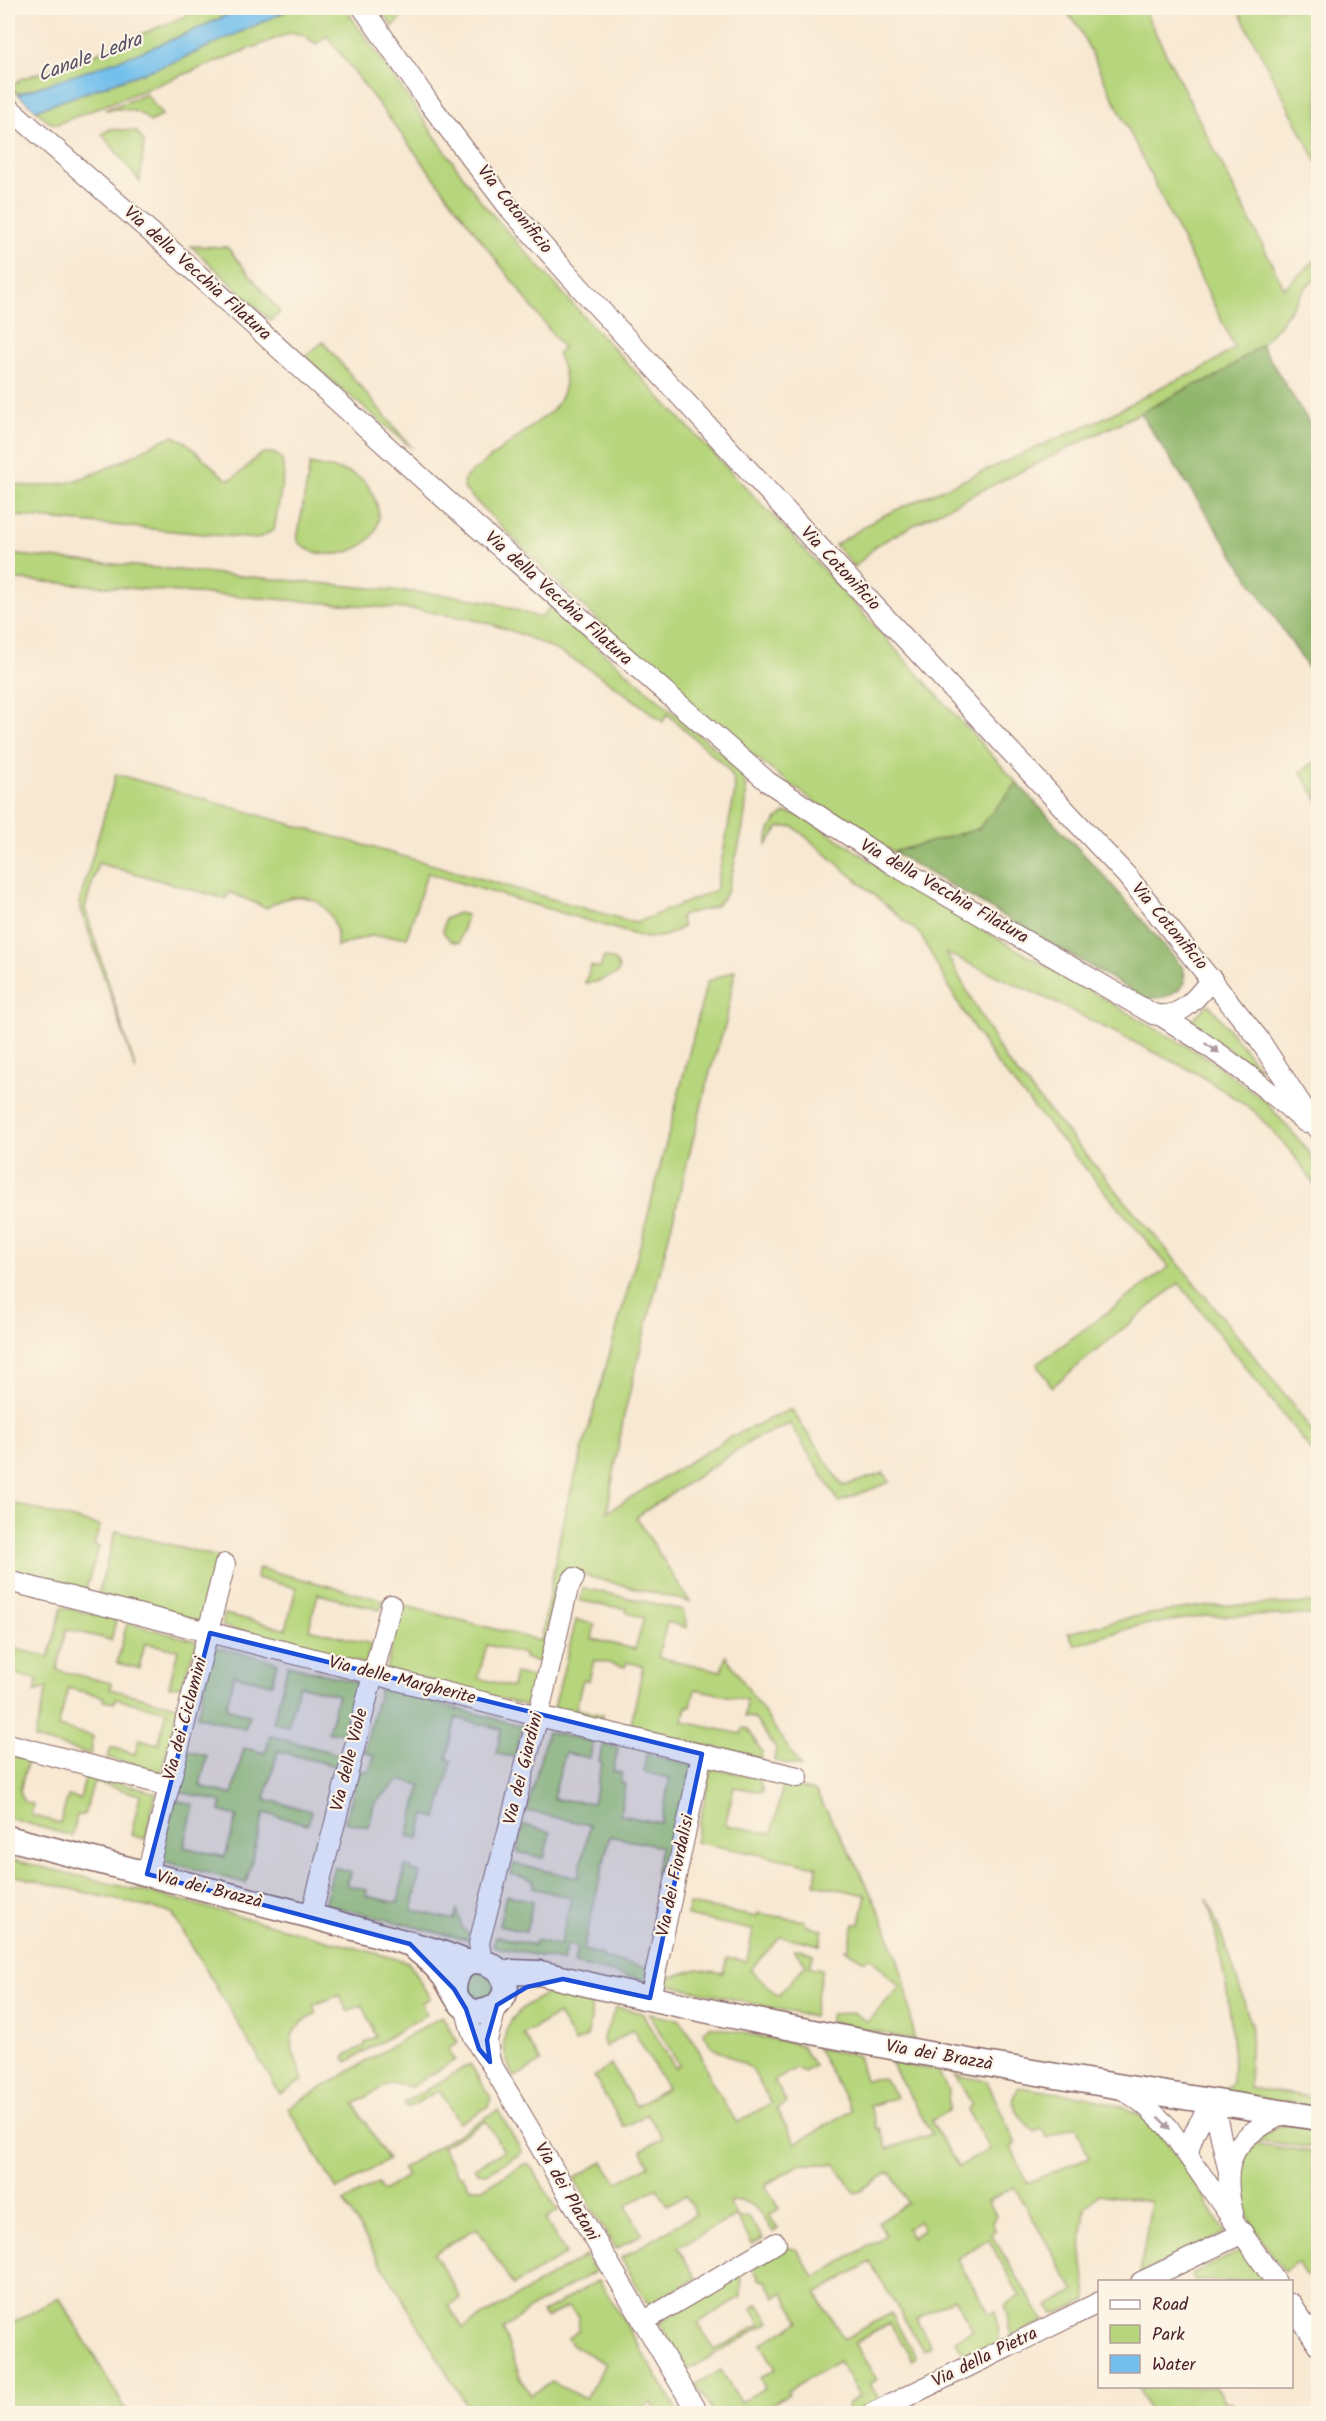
<svg xmlns="http://www.w3.org/2000/svg" width="1326" height="2421" font-family="Kalam,sans-serif">
<rect width="100%" height="100%" fill="#fcf5e5"/>
<filter id="ink" filterUnits="userSpaceOnUse"><feTurbulence type="fractalNoise" baseFrequency=".0167" numOctaves="2"/><feDisplacementMap in="SourceGraphic" scale="12" xChannelSelector="R" yChannelSelector="G"/><feConvolveMatrix kernelMatrix="1 2 1 2 8 2 1 2 1" color-interpolation-filters="sRGB"/></filter>
<filter id="wash" filterUnits="userSpaceOnUse"><feTurbulence type="fractalNoise" baseFrequency=".008" numOctaves="4" result="noise"/><feDisplacementMap in="SourceGraphic" scale="24" xChannelSelector="R" yChannelSelector="G"/><feGaussianBlur stdDeviation="1.35" result="paint"/><feColorMatrix in="noise" values="0 0 0 0 0 0 0 0 0 0 0 0 0 0 0 0 0 1.4 0 .05"/><feComposite in="paint" operator="in"/></filter>
<g filter="url(#wash)">
<rect width="100%" height="100%" fill="#f8e8d2"/>
<!-- green -->
<g fill="#b6d57c" stroke="#807a54" stroke-width="1.5" fill-rule="evenodd">
<path d="M204,8H241C170,45 93,69 18,94L12,88V85L18,83V80L87,57Z"/>
<path d="M293,8H345L482,203L595,329L807,552L1017,783L979,829L893,852L816,803L769,768L682,697L558,583L465,490L463,481L467,476L553,410C568,390 568,376 557,354L563,348L327,36L316,44L302,34L290,33L57,124L49,122L36,110L179,60Z"/>
<polygon points="379,8 410,8 393,27"/>
<polygon points="1062,8 1143,8 1284,288 1318,258 1318,277 1306,287 1277,328 1261,345 1216,377 1190,387 1140,413 936,513 877,545 855,567 835,545 880,517 1108,416 1165,385 1199,371 1235,348 1077,24"/>
<polygon points="1237,8 1306,8 1318,30 1318,164"/>
<path d="M146,94L162,115L150,122C139,108 121,108 105,110Z"/>
<polygon points="110,129 136,131 144,142 140,182 102,134"/>
<polygon points="191,246 227,247 280,312 271,321"/>
<polygon points="323,342 412,448 304,357"/>
<path d="M174,436L186,442L225,478L230,479C249,473 260,438 282,459L284,474L274,530L257,539L245,538L8,515V484C59,492 91,477 136,454C148,448 161,438 174,436Z"/>
<path d="M310,464C327,468 349,469 363,480C368,485 373,493 375,500C390,535 356,557 325,554C312,552 305,550 297,540Z"/>
<path d="M8,554L455,596L492,602L541,618L550,607L721,753C729,760 737,768 743,778C754,800 734,863 728,889C717,916 702,905 680,917L683,927L665,936L646,938L427,873L407,937L369,936L337,947C340,904 303,882 267,908L229,892L226,899L98,863L85,908L136,1071L79,903L116,774L636,923L716,890L735,791L733,777L726,767L667,714L663,722C607,678 557,643 487,623C465,617 442,615 419,610L8,579Z"/>
<polygon points="1318,760 1318,801 1301,772"/>
<path d="M785,813L802,815L925,897L1209,1059L1265,1101L1304,1146L1318,1165V1190L1293,1154L1253,1110L1198,1074L1050,1000L946,953L1005,1059L1188,1275L1291,1402L1318,1440V1459L1179,1283L1052,1387L1037,1364L1169,1267L997,1064L956,1000L920,934L794,827H779L766,846C769,831 772,821 785,813Z"/>
<polygon points="458,913 467,915 459,943 451,941 443,932 445,919"/>
<path d="M604,957C612,959 617,960 619,969L617,974L596,982L585,983L591,966L600,968Z"/>
<polygon points="735,970 726,1022 710,1072 624,1415 607,1512 732,1436 791,1409 843,1486 884,1473 890,1482 839,1502 790,1424 754,1439 636,1517 690,1602 566,1571 553,1605 539,1662 524,1658 524,1654 487,1645 478,1678 512,1687 515,1673 535,1678 528,1706 386,1669 402,1605 541,1641 563,1519 640,1246 707,982"/>
<polygon points="1209,1004 1260,1069 1187,1024"/>
<polygon points="8,1502 100,1526 94,1545 99,1547 85,1591 8,1571"/>
<polygon points="116,1531 219,1557 202,1622 98,1594"/>
<polygon points="259,1568 383,1600 381,1610 318,1594 309,1629 371,1644 366,1664 222,1626 225,1614 286,1629 296,1588 256,1578"/>
<polygon points="583,1588 683,1610 687,1628 667,1622 658,1657 721,1671 726,1656 801,1767 774,1761 776,1749 755,1719 745,1716 747,1700 695,1689 691,1706 687,1706 683,1722 741,1734 743,1728 748,1729 762,1752 761,1758 630,1729 643,1666 627,1662 625,1667 594,1660 589,1681 583,1679 576,1709 602,1715 600,1722 553,1712 576,1620 595,1624 592,1639 635,1649 644,1618 627,1613 627,1609 580,1601"/>
<polygon points="1318,1603 1318,1615 1206,1616 1137,1626 1075,1645 1068,1633 1133,1617 1201,1606"/>
<polygon points="62,1607 116,1620 111,1640 66,1629 57,1670 111,1683 110,1689 179,1707 161,1772 108,1758 111,1747 135,1754 139,1739 158,1744 167,1711 116,1699 114,1703 103,1701 104,1697 68,1688 58,1727 93,1736 91,1754 34,1739 47,1688 35,1692 38,1680 8,1672 8,1647 49,1657"/>
<polygon points="127,1623 197,1641 181,1686 169,1687 178,1650 145,1643 139,1668 117,1663"/>
<polygon points="215,1647 277,1662 272,1684 234,1675 226,1708 249,1715 245,1729 197,1716"/>
<polygon points="288,1665 360,1683 348,1733 328,1733 338,1695 299,1685 288,1726 273,1723"/>
<polygon points="380,1689 523,1726 514,1757 496,1754 501,1729 456,1718 447,1759 452,1761 437,1818 425,1815 419,1839 408,1836 421,1785 399,1780 374,1804 369,1827 345,1822 359,1771 370,1771 374,1756 364,1751"/>
<polygon points="547,1732 593,1742 590,1758 565,1753 553,1799 593,1803 602,1763 599,1761 603,1745 618,1748 613,1771 622,1773 620,1782 625,1784 620,1815 661,1823 670,1778 644,1772 646,1754 692,1765 668,1877 655,1875 661,1847 610,1836 583,1950 602,1955 601,1958 648,1968 645,1980 574,1964 577,1947 567,1945 562,1961 493,1946 496,1936 534,1945 535,1940 560,1945 571,1898 533,1888 534,1880 511,1874 514,1864 578,1878 590,1825 527,1811"/>
<polygon points="270,1736 342,1755 339,1767 278,1751 265,1799 311,1811 308,1824 264,1813 246,1883 159,1860 175,1800 194,1805 184,1847 225,1857 237,1816 220,1811 222,1802 177,1791 188,1751 207,1756 200,1786 232,1795 244,1748 265,1753"/>
<polygon points="9,1755 28,1759 20,1791 24,1802 33,1804 31,1815 60,1823 68,1796 80,1799 86,1774 156,1793 145,1839 131,1835 140,1795 94,1782 84,1815 77,1815 72,1836 8,1818"/>
<path d="M712,1768L758,1778L763,1792L734,1787L725,1825L772,1834L783,1784L815,1791C850,1851 884,1910 903,1977C909,1997 911,2019 914,2040L829,2021L831,2014L855,2013L867,2022L900,1987L870,1957L865,1961L844,1949L848,1950L854,1924H860L866,1895L815,1884L817,1866L695,1842Z"/>
<polygon points="524,1825 550,1832 544,1858 517,1852"/>
<path d="M8,1859L175,1899L408,1962L430,1998L421,2003L427,2014L347,2062L344,2058L347,2054L364,2046L365,2042L376,2037L363,2005L347,2011L340,1995L313,2005L316,2014C278,2033 293,2048 303,2080L280,2094L172,1913L8,1874Z"/>
<polygon points="405,1866 411,1868 411,1871 420,1873 412,1910 454,1920 457,1910 462,1928 468,1933 467,1940 324,1904 334,1867 350,1872 347,1885 367,1890 366,1896 398,1903"/>
<polygon points="506,1895 533,1901 526,1932 499,1926"/>
<path d="M1207,1898L1230,1957L1251,2024L1249,2088L1318,2098V2107L1201,2089L1226,2088L1232,2083C1236,2021 1222,1958 1207,1898Z"/>
<polygon points="689,1904 757,1917 758,1913 805,1921 805,1925 823,1929 820,1945 781,1936 750,1970 778,1996 806,1964 794,1950 800,1949 814,1954 809,1967 822,1969 813,2017 665,1984 666,1978 698,1969 723,1973 727,1958 747,1961 753,1930 687,1916"/>
<polygon points="472,1972 492,1976 495,1995 475,2005 462,1983"/>
<path d="M548,1993L591,2002V2021L587,2036L575,2043L558,2014L524,2034L541,2062L514,2078C492,2035 508,2012 548,1993Z"/>
<path d="M616,2007L642,2013L675,2068L679,2065L649,2014L680,2020L700,2052L711,2081L737,2123L771,2103L751,2068L711,2046L703,2032L709,2026L801,2045L814,2066L804,2072L796,2068L774,2081L787,2103L776,2109L796,2143L852,2110L817,2048L858,2056L865,2080L883,2078L897,2097L870,2106L877,2129L880,2128L887,2149L932,2134L890,2062L938,2071L948,2090L949,2110L931,2121L958,2167L990,2149L967,2110L972,2104L955,2075L987,2081L1016,2144L1011,2146L1027,2183L1089,2157L1076,2126L1047,2138L1043,2129L1035,2132C1024,2122 1016,2113 1012,2099L1019,2087C1053,2093 1108,2097 1137,2114C1172,2136 1202,2197 1225,2233L1140,2274L1151,2202L1099,2194L1085,2208L1081,2243L1087,2300L1060,2313H1054L1048,2306L1075,2291L1014,2187L988,2201L996,2215L992,2223L996,2231L991,2234L1044,2321L1011,2337L1005,2305L1020,2296L988,2239L957,2259L990,2314L996,2311L1000,2343L967,2359L955,2340L973,2330L954,2298L916,2319L931,2346L923,2350L870,2262L816,2294L844,2339L891,2313L916,2357L912,2360L890,2323L854,2343L877,2380L870,2384L880,2401L855,2413H846L848,2403L859,2396L839,2361L787,2391L789,2394L756,2413H713L696,2384L721,2370L740,2402L765,2388L760,2378L776,2369L761,2344L800,2321L783,2293L775,2297L766,2281L760,2280L753,2268L788,2247L797,2250L815,2278L886,2235L878,2222L908,2203L890,2172L855,2193L835,2164H801L765,2185L779,2209L769,2215L778,2229L773,2232C762,2215 753,2196 729,2202L738,2218L748,2217L763,2238L752,2244L736,2216L677,2247L696,2278L649,2306L621,2258L696,2214L685,2195L667,2205L657,2187L626,2206L642,2234L616,2249L574,2178L603,2162L617,2183L649,2165L641,2150L663,2138L647,2114L624,2127L594,2077L611,2065L636,2106L667,2088L633,2030L605,2047L603,2039ZM918,2221L924,2230L912,2237L907,2228Z"/>
<polygon points="442,2016 458,2042 448,2048 455,2060 411,2087 390,2083 354,2104 388,2160 337,2190 288,2108"/>
<polygon points="470,2064 491,2098 488,2107 459,2123 439,2090 408,2108 404,2103"/>
<polygon points="498,2110 521,2150 520,2154 486,2173 477,2172 474,2168 504,2151 486,2121 442,2147 459,2176 462,2175 470,2188 484,2188 526,2163 530,2165 558,2211 545,2219 566,2254 513,2285 477,2228 434,2253 461,2298 449,2306 463,2328 585,2256 595,2272 529,2309 503,2330 521,2379 531,2395 552,2382 585,2399 606,2364 572,2345 568,2338 578,2331 579,2316 567,2307 546,2318 542,2313 599,2280 679,2413 657,2413 651,2403 634,2413 471,2413 344,2202 377,2183 383,2191 407,2176 402,2168"/>
<polygon points="1292,2123 1318,2127 1318,2149 1256,2140 1278,2127"/>
<path d="M1257,2144L1318,2153V2272L1305,2275L1297,2262L1284,2271C1264,2241 1230,2206 1242,2167C1245,2159 1249,2149 1257,2144Z"/>
<polygon points="1242,2250 1263,2281 1196,2281 1192,2274"/>
<polygon points="742,2274 741,2297 698,2323 715,2350 761,2324 752,2309 758,2303 770,2322 688,2370 659,2323"/>
<polygon points="59,2297 128,2413 8,2413 8,2326"/>
<polygon points="1138,2387 1216,2387 1227,2403 1231,2401 1239,2413 1150,2413"/>
</g>
<!-- forest -->
<g fill="#90b66c" stroke="#6d6a4c" stroke-width="1.5">
<polygon points="1261,345 1318,437 1318,683 1140,413 1190,387 1216,377"/>
<path d="M1017,783L1106,878L1184,969L1185,983C1173,996 1161,1001 1143,997L893,852L978,829Z"/>
</g>
<!-- water -->
<path fill="#72bfec" stroke="#5e6f8c" stroke-width="1.5" d="M241,8H293L179,60L36,110L18,94C93,69 170,45 241,8Z"/>
</g>
<g filter="url(#ink)">
<g fill="none" stroke-linecap="round" stroke-linejoin="round">
<!-- minor casing -->
<g stroke="#876565" stroke-width="22">
<g id="minor">
<polyline points="363,8 429,103 510,209 585,293 826,554 1127,876 1258,1038 1318,1130"/>
<path d="M8,107L162,242L445,499L768,782L892,864L1153,1014C1180,1021 1196,998 1212,979"/>
<path d="M1163,1017C1214,1048 1260,1082 1305,1122"/>
<polyline points="8,1581 538,1716 798,1777"/>
<polyline points="8,1744 169,1786"/>
<polyline points="147,1874 225,1564"/>
<polyline points="311,1916 391,1605"/>
<polyline points="482,1961 479,1943 540,1708 568,1588 574,1578"/>
<polyline points="650,1998 702,1754"/>
<path d="M466,2009C470,2030 476,2045 490,2062L698,2414"/>
<polyline points="490,2062 487,2040 497,2005"/>
<polyline points="1121,2088 1144,2104 1168,2127 1276,2282"/>
<path d="M1188,2154C1192,2133 1201,2119 1213,2102L1228,2168"/>
<path d="M1233,2213C1219,2157 1236,2136 1286,2113"/>
<polyline points="1141,2282 1243,2233"/>
<polyline points="1292,2304 1318,2345"/>
<polyline points="643,2322 776,2243"/>
<polyline points="871,2414 1100,2302"/>
</g>
</g>
<!-- major casing -->
<g stroke="#876565" stroke-width="27">
<g id="major">
<polyline points="8,1838 311,1916 436,1951 469,1963"/>
<path d="M416,1949C426,1957 435,1965 443,1975C454,1988 458,2013 480,2012C486,2011 492,2009 497,2005C530,1973 458,1934 454,1989"/>
<path d="M502,1975L512,1972L540,1973C797,2035 1058,2078 1318,2118"/>
</g>
</g>
<!-- minor -->
<use href="#minor" stroke="#fff" stroke-width="20"/>
<!-- major -->
<use href="#major" stroke="#fff" stroke-width="24"/>
</g>
<!-- one-way arrows -->
<defs><path id="oneway-solid" d="M-6-.8H1V-3.2L6.5 0L1 3.2V.8H-6Z" transform="scale(1.5)"/></defs>
<g fill="#ae9aa0">
<use href="#oneway-solid" transform="translate(1212 1048) rotate(34)"/>
<use href="#oneway-solid" transform="translate(1164 2123) rotate(45)"/>
</g>
</g>
<!-- marked area -->
<path fill="#1d4ed8" fill-opacity="0.2" stroke="#1d4ed8" stroke-width="4.5" stroke-linejoin="round" d="M210,1633L702,1754L650,1998L563,1979L527,1987L497,2005L487,2040L490,2062L479,2049L466,2009L454,1989L410,1944L147,1874Z"/>
<g text-anchor="middle" dominant-baseline="central" stroke-width="4.5" stroke-linejoin="round" paint-order="stroke">
<!-- street labels -->
<g font-size="18" fill="#4a1f2b" stroke="#fcf5e5">
<text transform="translate(514 210) rotate(51)">Via Cotonificio</text>
<text transform="translate(197 274) rotate(42)">Via della Vecchia Filatura</text>
<text transform="translate(840 569) rotate(47)">Via Cotonificio</text>
<text transform="translate(558 599) rotate(42)">Via della Vecchia Filatura</text>
<text transform="translate(944 892) rotate(30)">Via della Vecchia Filatura</text>
<text transform="translate(1169 927) rotate(50)">Via Cotonificio</text>
<text transform="translate(402 1681) rotate(14)">Via delle Margherite</text>
<text transform="translate(186 1719) rotate(-75)">Via dei Ciclamini</text>
<text transform="translate(350 1760) rotate(-76)">Via delle Viole</text>
<text transform="translate(524 1769) rotate(-76)">Via dei Giardini</text>
<text transform="translate(676 1876) rotate(-78)">Via dei Fiordalisi</text>
<text transform="translate(209 1890) rotate(14)">Via dei Brazzà</text>
<text transform="translate(939 2056) rotate(10)">Via dei Brazzà</text>
<text transform="translate(566 2192) rotate(60)">Via dei Platani</text>
<text transform="translate(985 2358) rotate(-26)">Via della Pietra</text>
</g>
<!-- water labels -->
<g font-size="20" font-style="italic" fill="#564f65" stroke="#fcf5e5">
<text transform="translate(90 58) rotate(-20)">Canale Ledra</text>
</g>
</g>
<!-- margin -->
<rect width="1326" height="2421" fill="none" stroke="#fcf5e5" stroke-width="30"/>
<!-- legend -->
<rect x="1098" y="2280" width="195" height="108" fill="#fcf5e5" stroke="#b59f9b" stroke-width="1.5"/>
<rect x="1110" y="2300" width="30" height="9" fill="#ffffff" stroke="#b59f9b" stroke-width="1.5"/>
<text x="1152" y="2310" font-size="18" fill="#4a1f2b">Road</text>
<rect x="1110" y="2325" width="30" height="18" fill="#b6d57c" stroke="#b59f9b" stroke-width="1.5"/>
<text x="1152" y="2340" font-size="18" fill="#4a1f2b">Park</text>
<rect x="1110" y="2355" width="30" height="18" fill="#72bfec" stroke="#b59f9b" stroke-width="1.5"/>
<text x="1152" y="2370" font-size="18" fill="#4a1f2b">Water</text>
</svg>
